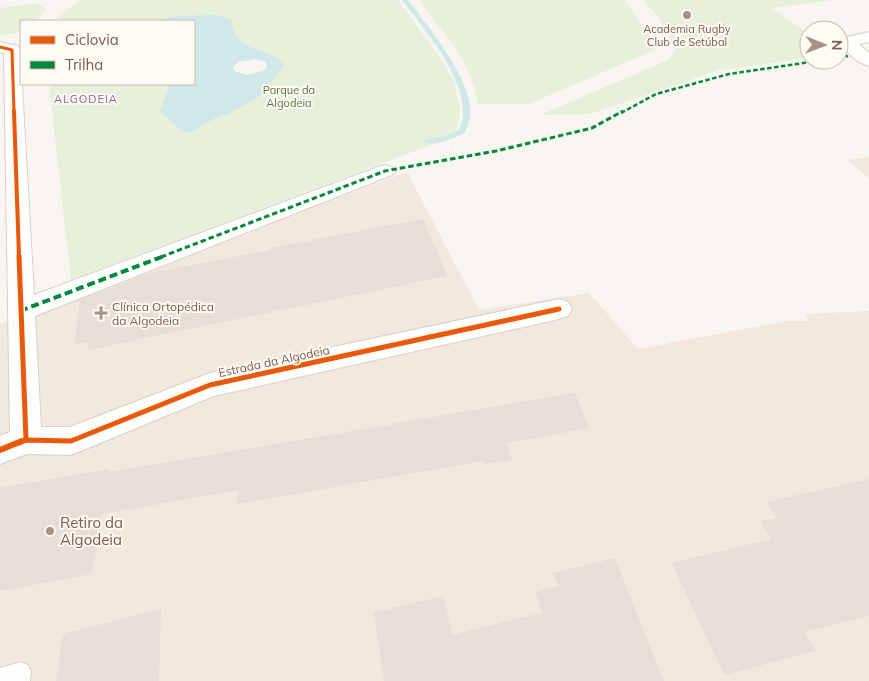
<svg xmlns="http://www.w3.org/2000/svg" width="869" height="681" font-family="Mulish,sans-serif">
<rect width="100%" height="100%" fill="#f9f5f0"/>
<!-- residential -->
<g fill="#f2e8de">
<polygon points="869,157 869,178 847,160"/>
<polygon points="407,172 479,310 589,293 638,349 787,321 809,321 806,314 869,311 869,681 0,681 0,323"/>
</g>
<!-- green -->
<g fill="#e7f0db">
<polygon points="80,0 398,0 431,45 455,82 460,112 455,136 71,280 49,84 194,84 194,21 53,21"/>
<polygon points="419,0 625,0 654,43 655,48 650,52 529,104 478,104 473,83 462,57"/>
<polygon points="643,0 834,0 772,8 809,34 809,58 720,70 590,114 540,115 668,60 676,50 660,23 662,22"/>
<polygon points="37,3 46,9 36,21 21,21 21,32 0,36 0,8"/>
</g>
<!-- water -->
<path fill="#d0e8ea" d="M217,15L232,20C233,54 274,48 284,65L262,94L254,100L228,114L215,118L194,131L183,133L160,111L170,84H194V21H154L174,16Z"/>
<!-- pier -->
<polygon fill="#f9f5f0" points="256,59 267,63 266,69 263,71 247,75 234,71 233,68 238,62"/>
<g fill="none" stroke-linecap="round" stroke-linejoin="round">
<!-- stream -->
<path fill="#d0e8ea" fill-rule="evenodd" d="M402,0H408C428,26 476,84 470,118C469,123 466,128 465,133C453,138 435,148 423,141L427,139L443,137L459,130C461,125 463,120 463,115C464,74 425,31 402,0Z"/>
</g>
<!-- building -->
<g fill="#e6ded7">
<polygon points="423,219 447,276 88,350 89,342 74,345 80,300 150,273 270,250 270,248"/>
<polygon points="575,393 589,428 507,443 512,460 484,464 483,461 237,504 238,490 102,514 92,574 0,591 0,488 110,469 109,472"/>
<polygon points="869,479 869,616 805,632 815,651 724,675 672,563 771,539 761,521 777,518 767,502"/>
<polygon points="615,558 664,681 384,681 374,612 444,596 452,635 542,613 536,592 558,586 553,573"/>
<polygon points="161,609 159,681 56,681 63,634"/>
</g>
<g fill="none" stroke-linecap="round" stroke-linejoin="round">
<!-- lane casing -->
<g stroke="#d7d1cb" stroke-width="2">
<polygon id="lane" points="21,662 28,665 31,672 30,681 0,681 0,668"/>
</g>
<!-- street casing -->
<g stroke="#d7d1cb" stroke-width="2">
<g id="street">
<path d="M869,32V42L859,44L869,53V66C858,63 847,54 843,44L848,37Z"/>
<polygon points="0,42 18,46 20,50 34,295 378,167 385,165 392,167 396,171 392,175 35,316 41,427 70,427 210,373 559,299 568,302 572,309 568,316 559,319 214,396 71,455 27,454 0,464 0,436 10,432 4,53 0,52"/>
</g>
</g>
<!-- lane -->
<use href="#lane" fill="#fefefd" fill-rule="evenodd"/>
<!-- street -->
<use href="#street" fill="#fefefd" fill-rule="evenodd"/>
<!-- quiet-far2 -->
<g stroke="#00873e" stroke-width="2.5" stroke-dasharray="4.5 2.5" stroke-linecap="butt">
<polyline points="839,58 848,56"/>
<polyline points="621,113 656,94 729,74 824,60"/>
</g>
<!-- quiet-far1 -->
<polyline stroke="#00873e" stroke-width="3" stroke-dasharray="5.5 3" stroke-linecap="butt" points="161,257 385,171 496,151 592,128 623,111"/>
<!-- quiet -->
<polyline stroke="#00873e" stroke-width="4" stroke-dasharray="8 4" stroke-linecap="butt" points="20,311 164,256"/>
<!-- cycleway-far3 casing -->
<g stroke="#fffaf3" stroke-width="5">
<polyline id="cycleway-far3" points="0,47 12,50 14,113"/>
</g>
<!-- cycleway-far2 casing -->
<g stroke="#fffaf3" stroke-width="6">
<polyline id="cycleway-far2" points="14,111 19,257"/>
</g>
<!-- cycleway-far1 casing -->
<g stroke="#fffaf3" stroke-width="8">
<g id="cycleway-far1">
<polyline points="19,256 26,440"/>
<polyline points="19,443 26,440 71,441 210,385 559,309"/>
</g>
</g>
<!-- cycleway casing -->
<g stroke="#fffaf3" stroke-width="9">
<polyline id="cycleway" points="0,450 22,441"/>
</g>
<!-- cycleway-far3 -->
<use href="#cycleway-far3" stroke="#e8590c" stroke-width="3"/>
<!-- cycleway-far2 -->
<use href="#cycleway-far2" stroke="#e8590c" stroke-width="4"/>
<!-- cycleway-far1 -->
<use href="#cycleway-far1" stroke="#e8590c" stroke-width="5"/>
<!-- cycleway -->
<use href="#cycleway" stroke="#e8590c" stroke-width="6"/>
</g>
<!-- markers -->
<g fill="#a69286" stroke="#fffaf3" stroke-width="2">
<circle cx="687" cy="15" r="5"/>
<path d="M98.5 305.5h5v5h5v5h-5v5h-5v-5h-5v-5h5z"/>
<circle cx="50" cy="531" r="5"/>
</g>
<g text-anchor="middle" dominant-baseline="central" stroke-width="4" stroke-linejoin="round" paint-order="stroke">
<!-- far-poi labels -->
<g font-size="11" fill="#7a5c4d" stroke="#fffaf3">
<text x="687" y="29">Academia Rugby<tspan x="687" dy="13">Club de Setúbal</tspan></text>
</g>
<!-- far-park labels -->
<g font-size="11" fill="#537a41" stroke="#fffaf3">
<text x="289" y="90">Parque da<tspan x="289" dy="13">Algodeia</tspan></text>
</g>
<!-- far-neighbourhood labels -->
<g font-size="11" letter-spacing="1" fill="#846695" stroke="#fffaf3">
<text x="86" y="99">ALGODEIA</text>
</g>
<!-- poi labels -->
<g font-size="12" fill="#7a5c4d" stroke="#fffaf3" text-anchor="start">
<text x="112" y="306">Clínica Ortopédica<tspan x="112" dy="14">da Algodeia</tspan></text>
</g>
<!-- street labels -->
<g font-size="12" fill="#7a5c4d" stroke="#fffaf3">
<text transform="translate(274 361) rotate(-12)">Estrada da Algodeia</text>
</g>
<!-- near-poi labels -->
<g font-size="15" fill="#7a5c4d" stroke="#fffaf3" text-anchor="start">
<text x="60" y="522">Retiro da<tspan x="60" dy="17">Algodeia</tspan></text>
</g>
</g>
<!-- legend -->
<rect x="20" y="20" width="175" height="65" fill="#fffaf3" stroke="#cabbb1"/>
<rect x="30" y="36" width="25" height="8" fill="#e8590c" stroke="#cabbb1"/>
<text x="65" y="45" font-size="15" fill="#7a5c4d">Ciclovia</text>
<rect x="30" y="61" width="25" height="8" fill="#00873e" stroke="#cabbb1"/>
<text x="65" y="70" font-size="15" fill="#7a5c4d">Trilha</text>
<!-- north arrow -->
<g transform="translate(824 45) rotate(91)"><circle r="24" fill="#fffaf3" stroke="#cabbb1"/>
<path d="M0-4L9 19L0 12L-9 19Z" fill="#a69286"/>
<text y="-8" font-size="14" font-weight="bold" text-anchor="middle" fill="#7a5c4d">N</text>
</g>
</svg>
